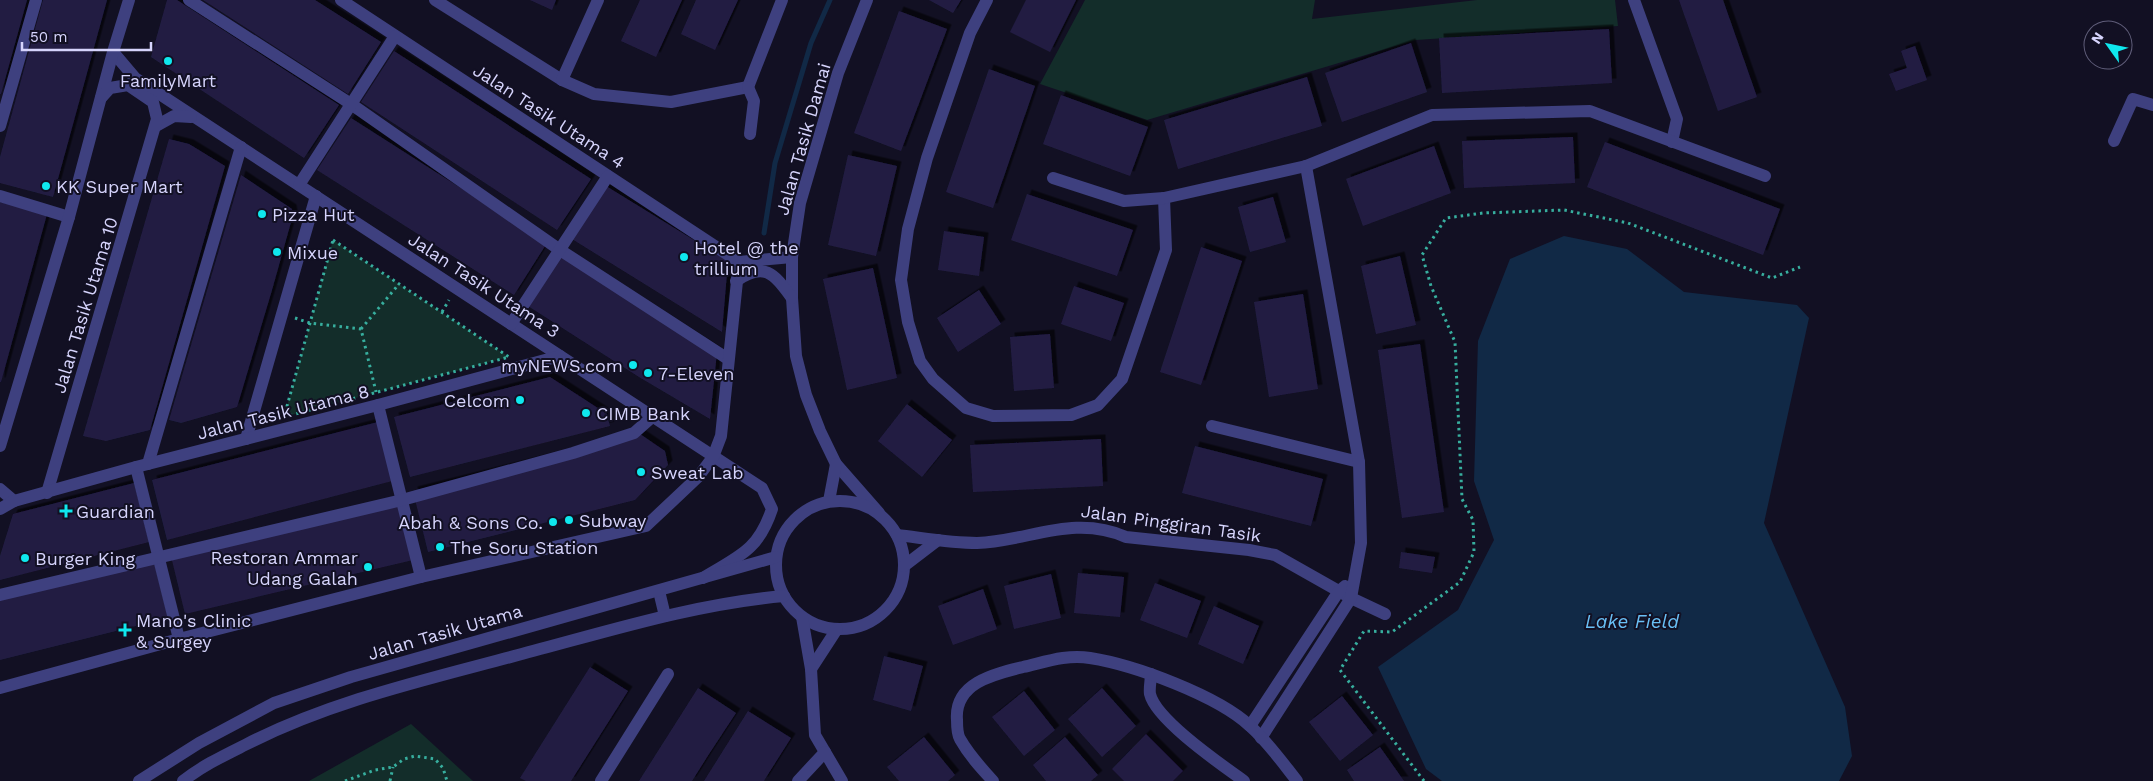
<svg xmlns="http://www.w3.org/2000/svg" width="2153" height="781" font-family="'Work Sans',sans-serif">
<defs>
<filter id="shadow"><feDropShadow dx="4.5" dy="-4.5" stdDeviation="0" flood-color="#0009"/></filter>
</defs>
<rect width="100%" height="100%" fill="#121023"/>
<!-- green -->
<g fill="#132d2a">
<polygon points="1085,0 1315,0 1312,19 1477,0 1615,0 1618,26 1416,40 1147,120 1040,84"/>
<polygon points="333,240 509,357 284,417"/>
<polygon points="411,724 473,781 309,781"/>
</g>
<!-- water -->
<polygon fill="#112946" points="1564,236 1627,249 1684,292 1797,305 1809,318 1764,523 1845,707 1852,756 1839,781 1442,781 1426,769 1378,667 1458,610 1494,540 1474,481 1478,341 1510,259"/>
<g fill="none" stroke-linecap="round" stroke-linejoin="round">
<!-- stream -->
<polyline stroke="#112946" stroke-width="5" points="764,233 775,163 811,43 830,0"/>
</g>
<!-- building -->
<g fill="#221d43" filter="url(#shadow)">
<polygon points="0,0 27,0 1,94 0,94"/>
<polygon points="43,0 107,0 53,197 0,183 0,157"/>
<polygon points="167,0 177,0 339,105 304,158 151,57"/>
<polygon points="203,0 315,0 381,42 348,94"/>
<polygon points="530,0 556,0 552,10"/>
<polygon points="640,0 682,0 656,57 621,41"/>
<polygon points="696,0 738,0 715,50 681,34"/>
<polygon points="929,0 961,0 953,13"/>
<polygon points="1026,0 1076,0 1050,52 1010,32"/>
<polygon points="1679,0 1723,0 1757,97 1718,111"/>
<polygon points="899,11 947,29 901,151 854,133"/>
<polygon points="1609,29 1612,83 1442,93 1439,38"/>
<polygon points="1411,43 1427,92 1342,122 1325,73"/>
<polygon points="1915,46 1927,80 1896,91 1889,74 1907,68 1901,51"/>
<polygon points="394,51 591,179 557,230 361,102"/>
<polygon points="989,69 1035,86 993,208 946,192"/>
<polygon points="1307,77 1322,126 1178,169 1164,120"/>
<polygon points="1061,95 1148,127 1130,176 1043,144"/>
<polygon points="351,118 547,243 514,295 317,170"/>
<polygon points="1573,137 1575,183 1464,188 1462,141"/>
<polygon points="169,139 189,144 225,166 150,430 106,441 83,436"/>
<polygon points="1605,142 1780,209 1763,255 1587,187"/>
<polygon points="1434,146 1451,193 1363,226 1346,179"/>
<polygon points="848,155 897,166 876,256 828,245"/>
<polygon points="241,175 292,209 293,215 272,290 237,407 181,423 169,420"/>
<polygon points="606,186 728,261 722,332 572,239"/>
<polygon points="1027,194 1133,230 1117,276 1011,240"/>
<polygon points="1273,197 1286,242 1250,252 1238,207"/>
<polygon points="0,202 47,214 1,382 0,382"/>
<polygon points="944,231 984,237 979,276 938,270"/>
<polygon points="1201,247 1242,261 1201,385 1160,372"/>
<polygon points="562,253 717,352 710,419 639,377 528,306"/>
<polygon points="1400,256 1416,325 1376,334 1361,266"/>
<polygon points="873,268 897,378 847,390 823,279"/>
<polygon points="1074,286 1124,303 1111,341 1061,324"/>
<polygon points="979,290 1001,324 958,352 937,318"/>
<polygon points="1303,294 1318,389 1269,397 1254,302"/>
<polygon points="1050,334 1054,388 1014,391 1010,337"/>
<polygon points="1420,344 1444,512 1402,518 1378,350"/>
<polygon points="550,377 607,414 610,426 410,477 394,417"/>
<polygon points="907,404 952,440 922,477 878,441"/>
<polygon points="378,422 392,481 167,540 152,480"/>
<polygon points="640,434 665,451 668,465 635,500 428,552 413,491"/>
<polygon points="1101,439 1103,486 973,492 970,445"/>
<polygon points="1195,446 1323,479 1311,526 1182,493"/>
<polygon points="134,483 149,542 0,580 0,556 13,514"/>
<polygon points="400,501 413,560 185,614 171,556"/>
<polygon points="1401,552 1435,557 1432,573 1399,568"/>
<polygon points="153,558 168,618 0,660 0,597"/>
<polygon points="1078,573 1124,577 1120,617 1074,613"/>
<polygon points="1051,574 1061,618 1014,629 1004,586"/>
<polygon points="1155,583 1201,601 1187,638 1140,620"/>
<polygon points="983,589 997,629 953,645 938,606"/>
<polygon points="1214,606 1259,626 1243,664 1198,644"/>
<polygon points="884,656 923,666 911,711 873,700"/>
<polygon points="590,667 628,691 571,781 526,781 520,778"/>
<polygon points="698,688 736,713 709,754 692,781 639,781"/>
<polygon points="1102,688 1136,726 1102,757 1068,719"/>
<polygon points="1024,691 1055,730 1024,756 992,717"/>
<polygon points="1342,696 1373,735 1340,761 1309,722"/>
<polygon points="748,711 791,738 765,779 764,781 704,781"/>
<polygon points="1146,734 1183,771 1173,781 1124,781 1112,769"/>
<polygon points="924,737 955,775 948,781 899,781 887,767"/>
<polygon points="1065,737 1098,775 1091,781 1046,781 1033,765"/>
<polygon points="1380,747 1404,781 1354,781 1347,770"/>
</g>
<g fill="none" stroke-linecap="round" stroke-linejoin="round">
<!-- path -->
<g stroke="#37ae9e" stroke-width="3" stroke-dasharray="2.5 4" stroke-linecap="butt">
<polygon points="333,240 509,357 284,417"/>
<polyline points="442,312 449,300"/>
<polyline points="295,318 310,323 361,329 376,392"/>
<polyline points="361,329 399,284"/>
<polyline points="345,781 375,770 393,767 404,759 415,756 435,759 443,768 447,781"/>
<polyline points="390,781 393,767"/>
<polyline points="1424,781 1340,670 1364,631 1392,632 1460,582 1474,552 1473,520 1462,499 1455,342 1431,286 1422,255 1446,218 1483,213 1564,210 1628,223 1772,278 1800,267"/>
</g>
<!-- minor -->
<g stroke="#3e407f" stroke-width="12">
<polyline points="189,0 351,104 560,250 728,359"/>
<polyline points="341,0 739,262 792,257"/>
<polyline points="435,0 562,80 594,94 671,102 748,87"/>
<polyline points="867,0 838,73 800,203 792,257 792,298 796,356 806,395 820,431 836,464 879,513"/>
<polyline points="987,0 970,33 927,158 908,229 901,280 908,322 920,361 933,379 966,408 993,416 1071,415 1098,405 1122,379 1166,250 1164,198"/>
<polyline points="1634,0 1677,119 1672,142"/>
<path d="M113,52L135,78L762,488L772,509C758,551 739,556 703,578"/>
<polyline points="562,80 598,0"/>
<polyline points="748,87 782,0"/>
<polyline points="748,87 754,101 750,134"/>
<polyline points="0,126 36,0"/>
<polyline points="156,126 174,116 191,117"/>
<polyline points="2114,141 2133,99 2153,105"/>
<polyline points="1053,178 1124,201 1164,198 1306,166 1432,115 1590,111 1765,176"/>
<polyline points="299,185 395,36"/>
<polyline points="0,196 69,217"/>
<path d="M736,281C765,261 774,274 792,298"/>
<polyline points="511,324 608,176"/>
<polyline points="378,405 421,577"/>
<polyline points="1212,426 1359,462"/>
<polyline points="246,439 316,196"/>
<polyline points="0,446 69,217 113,52 129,0"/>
<polyline points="148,464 241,147"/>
<polyline points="136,467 179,639"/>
<polyline points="0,489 14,501"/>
<polyline points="47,493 157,119 153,102 128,85 110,88 101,98"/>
<polyline points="829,501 836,464"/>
<circle cx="840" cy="565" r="64"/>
<polyline points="0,509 14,501 136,467 378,405 560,356"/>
<path d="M897,535C923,538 950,543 977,543C1029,541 1074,514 1126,537L1249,550L1275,555L1351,598L1385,614"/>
<polyline points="904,566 938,540"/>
<polyline points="659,591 665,616"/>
<polyline points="0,595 402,500 573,453 634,433 652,417"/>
<polyline points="802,617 811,669 815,735 842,781"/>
<polyline points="811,669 837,629"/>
<path d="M1151,674C1151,680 1149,688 1150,694C1156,720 1222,765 1244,781"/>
<polyline points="0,688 179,639 421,577 646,526 698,477 713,457 721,436 739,262"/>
<polyline points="1250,726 1339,591 1345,586"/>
<polyline points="1261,738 1351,598 1361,543 1359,462 1306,166"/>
<polyline points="139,781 199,743 274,703 351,677 776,557"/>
<path d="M183,781C202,766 223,756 245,745C331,701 425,680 518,655C606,632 693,604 784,596"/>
<polyline points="601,781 668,674"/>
<polyline points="798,781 825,752"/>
<path d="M993,781C981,768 969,755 960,739C957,734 957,726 957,720C954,683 994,674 1023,667C1045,662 1067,654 1090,658C1135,665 1218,696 1250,726C1268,742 1282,762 1297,781"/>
</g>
</g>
<!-- markers -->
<g fill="#0fe8ee" stroke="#121023" stroke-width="2">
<circle cx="168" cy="61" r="5"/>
<circle cx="46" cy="186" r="5"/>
<circle cx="262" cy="214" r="5"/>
<circle cx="277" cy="252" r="5"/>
<circle cx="684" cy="257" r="5"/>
<circle cx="633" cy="365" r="5"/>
<circle cx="648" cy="373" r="5"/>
<circle cx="520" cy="400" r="5"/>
<circle cx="586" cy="413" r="5"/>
<circle cx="641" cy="472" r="5"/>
<path d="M63.5 503.5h5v5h5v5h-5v5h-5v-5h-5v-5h5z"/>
<circle cx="569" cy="520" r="5"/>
<circle cx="553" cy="522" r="5"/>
<circle cx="440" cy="547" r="5"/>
<circle cx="25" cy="558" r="5"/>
<circle cx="368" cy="567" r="5"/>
<path d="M122.5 622.5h5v5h5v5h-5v5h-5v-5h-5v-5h5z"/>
</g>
<g text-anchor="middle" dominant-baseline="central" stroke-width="4" stroke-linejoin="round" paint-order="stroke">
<!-- poi labels -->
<g font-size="18" fill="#d6d4fc" stroke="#121023" text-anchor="start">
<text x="168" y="80" text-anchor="middle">FamilyMart</text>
<text x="56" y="186">KK Super Mart</text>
<text x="272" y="214">Pizza Hut</text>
<text x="694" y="247">Hotel @ the<tspan x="694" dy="21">trillium</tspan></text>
<text x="287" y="252">Mixue</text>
<text x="623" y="365" text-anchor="end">myNEWS.com</text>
<text x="658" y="373">7-Eleven</text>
<text x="510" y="400" text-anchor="end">Celcom</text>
<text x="596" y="413">CIMB Bank</text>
<text x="651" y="472">Sweat Lab</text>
<text x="76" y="511">Guardian</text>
<text x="579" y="520">Subway</text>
<text x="543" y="522" text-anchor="end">Abah &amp; Sons Co.</text>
<text x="450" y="547">The Soru Station</text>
<text x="358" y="557" text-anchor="end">Restoran Ammar<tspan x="358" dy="21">Udang Galah</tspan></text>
<text x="35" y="558">Burger King</text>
<text x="136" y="620">Mano's Clinic<tspan x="136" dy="21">&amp; Surgey</tspan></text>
</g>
<!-- street labels -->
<g font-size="18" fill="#d6d4fc" stroke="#121023">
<text transform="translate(549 116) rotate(33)">Jalan Tasik Utama 4</text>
<text transform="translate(803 139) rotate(-74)">Jalan Tasik Damai</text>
<text transform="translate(484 285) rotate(33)">Jalan Tasik Utama 3</text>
<text transform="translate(85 305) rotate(-73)">Jalan Tasik Utama 10</text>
<text transform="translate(283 412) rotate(-14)">Jalan Tasik Utama 8</text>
<text transform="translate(1171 523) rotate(8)">Jalan Pinggiran Tasik</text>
<text transform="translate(445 632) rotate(-16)">Jalan Tasik Utama</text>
</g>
<!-- water labels -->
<g font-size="19" font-style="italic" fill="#69bff5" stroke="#121023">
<text x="1632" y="621">Lake Field</text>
</g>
</g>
<!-- north arrow -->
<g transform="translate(2108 45) rotate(303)"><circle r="24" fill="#121023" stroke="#605e7a"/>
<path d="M0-4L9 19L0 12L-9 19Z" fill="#0fe8ee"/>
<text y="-8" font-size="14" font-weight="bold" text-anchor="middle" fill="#d6d4fc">N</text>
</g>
<!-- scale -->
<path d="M22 42v8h129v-8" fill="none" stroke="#d6d4fc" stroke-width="2.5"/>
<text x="30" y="42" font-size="15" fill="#d6d4fc" stroke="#121023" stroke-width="4" paint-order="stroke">50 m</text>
</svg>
